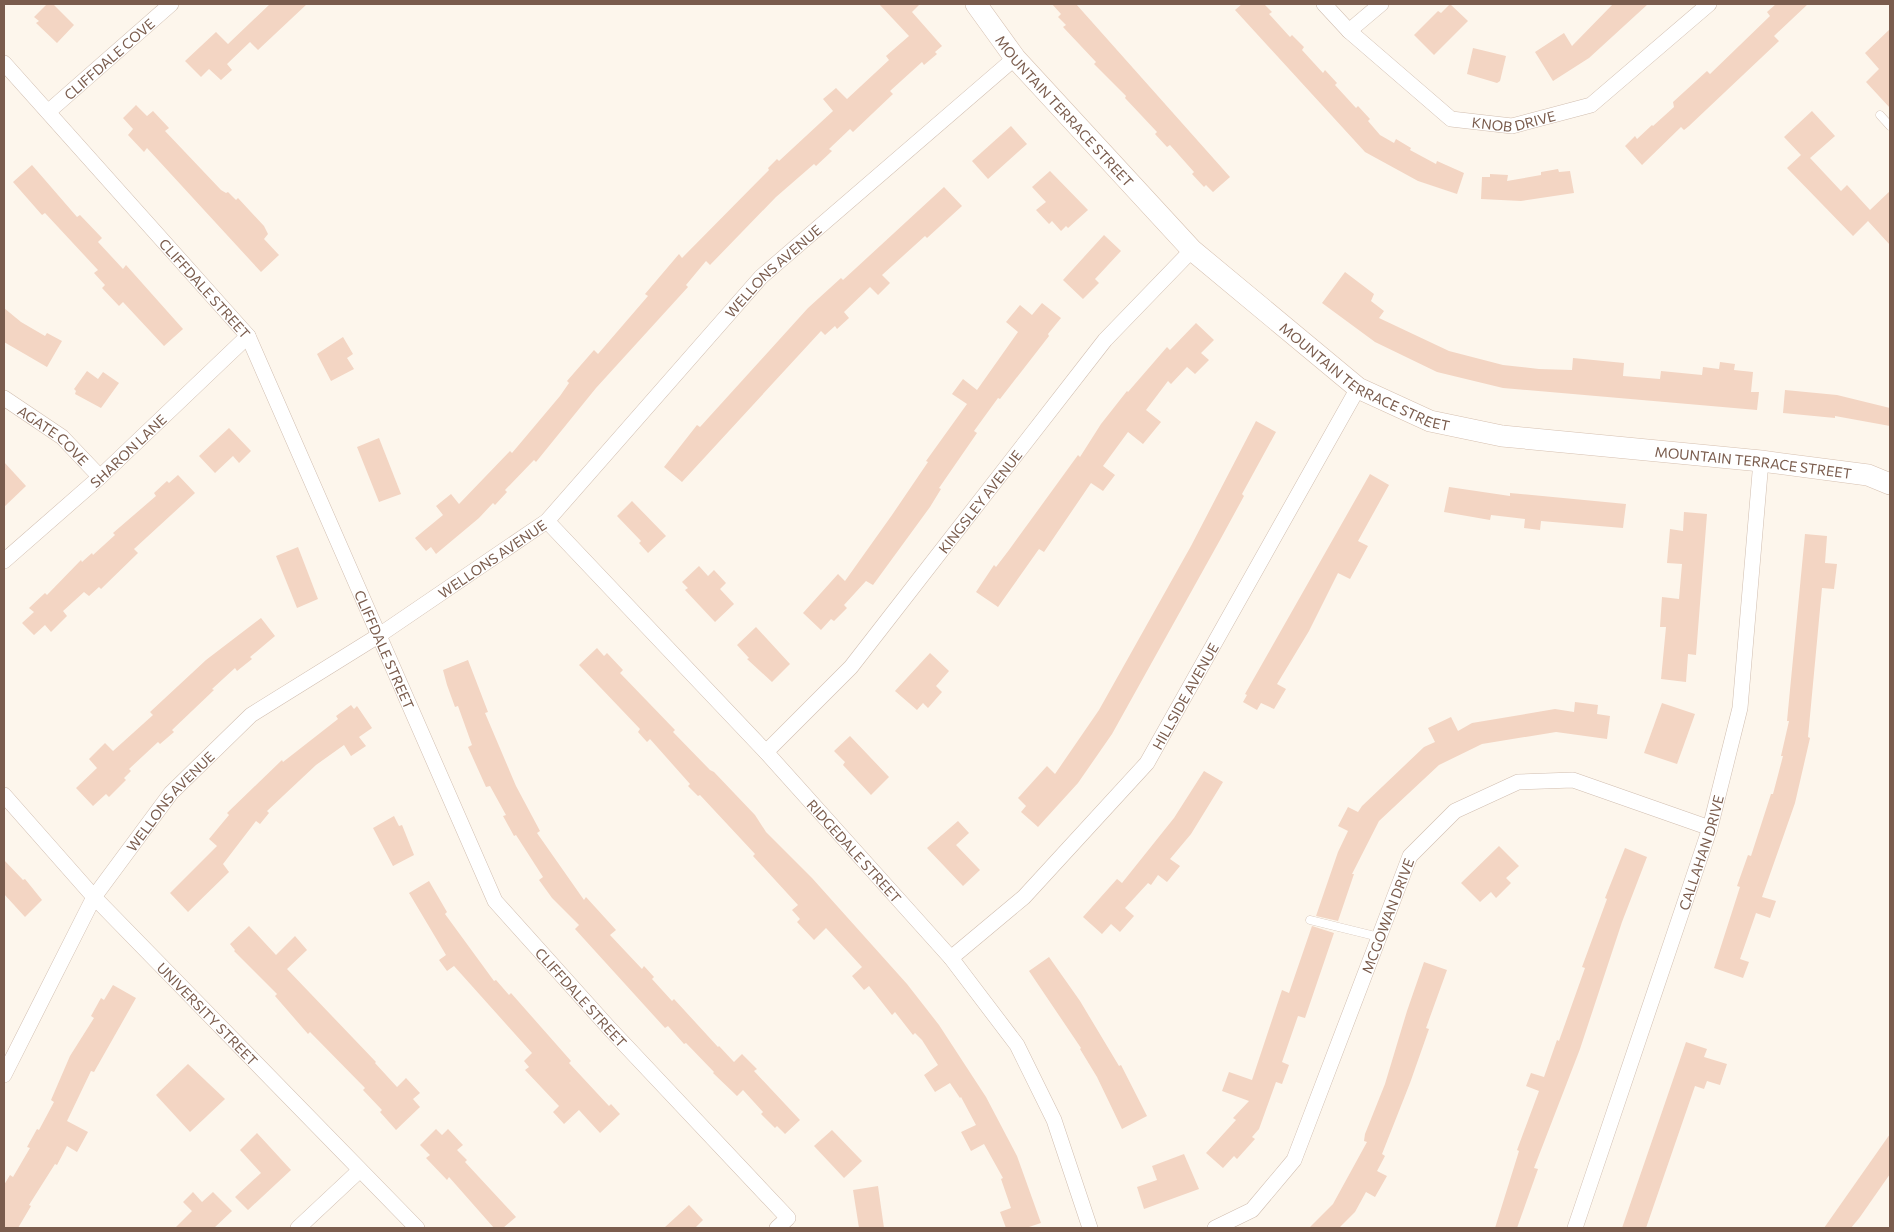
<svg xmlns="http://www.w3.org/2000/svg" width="1894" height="1232" font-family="Commissioner,sans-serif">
<rect width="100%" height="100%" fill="#fdf6ec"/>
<!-- building -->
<g fill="#f3d5c3">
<polygon points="47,4 53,4 74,25 57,43 36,23 39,21 34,17"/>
<polygon points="270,4 307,4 258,50 250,42 227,64 232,70 221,80 209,69 201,77 185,61 216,32 228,44"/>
<polygon points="879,4 920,4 912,12 942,46 935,52 937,54 924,65 922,62 890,91 893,94 853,132 850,129 829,149 832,151 816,166 814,164 776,197 710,265 706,261 686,285 688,287 596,388 536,462 534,460 505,490 507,492 495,505 493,503 479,518 436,554 431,547 426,551 415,538 443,515 436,506 451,494 459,504 510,451 512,453 560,396 569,383 567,381 594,350 598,354 648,296 645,294 679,254 682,258 769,170 768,168 777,159 779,161 833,111 823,99 836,88 847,99 889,60 886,56 909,36"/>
<polygon points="1052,4 1076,4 1230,177 1213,192 1206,185 1204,187 1192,174 1194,172 1170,145 1167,147 1155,134 1157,132 1125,98 1126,96 1094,64 1096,62 1063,27 1066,25 1058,17 1061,14"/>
<polygon points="1242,4 1264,4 1272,12 1269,14 1290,37 1292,35 1304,47 1302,50 1323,73 1325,70 1337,83 1335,85 1356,108 1358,106 1370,119 1368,121 1380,135 1394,143 1396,139 1411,148 1410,150 1436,164 1437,161 1464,173 1457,194 1418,181 1365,152 1235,10"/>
<polygon points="1450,4 1468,21 1434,55 1414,35 1438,11 1441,13"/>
<polygon points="1613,4 1648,4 1589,58 1553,81 1535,52 1564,33 1572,46"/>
<polygon points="1776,4 1808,4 1774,36 1779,41 1689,126 1684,130 1681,127 1642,165 1625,146 1635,136 1637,139 1652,125 1653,126 1674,107 1673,102 1707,71 1710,74 1770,16 1767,12"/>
<polygon points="1890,29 1890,108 1866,82 1879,69 1865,53"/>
<polygon points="1473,48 1506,56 1500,81 1497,83 1467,74"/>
<polygon points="136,105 147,116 153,111 169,128 165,131 221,190 226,193 228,192 236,200 238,198 264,226 268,234 264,239 279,255 261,272 147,148 144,152 128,135 133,129 123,118"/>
<polygon points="1812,111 1835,136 1810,158 1841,191 1847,185 1870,210 1890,191 1890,245 1868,221 1853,236 1787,168 1801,155 1784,137"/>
<polygon points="1011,126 1027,144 988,179 972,161"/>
<polygon points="32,165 77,217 80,215 102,238 98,242 123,269 126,265 183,329 164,346 123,302 119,306 102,288 105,285 94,273 98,270 45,213 42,215 13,182"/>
<polygon points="1558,169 1559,172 1570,171 1574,193 1521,201 1481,199 1482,177 1490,177 1490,174 1508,175 1507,181 1541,175 1541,172"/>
<polygon points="1050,171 1088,210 1068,228 1066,226 1061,231 1052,221 1049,224 1036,210 1046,202 1032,187"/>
<polygon points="944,187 962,206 927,238 925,236 882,275 890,283 878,295 870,287 844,312 849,318 837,329 835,326 825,335 821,331 682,482 664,467 697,425 700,427 808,308 841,278 843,280"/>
<polygon points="1104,235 1121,251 1095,279 1099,283 1083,299 1063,280"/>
<polygon points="1345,272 1374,294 1371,301 1384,311 1379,318 1449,351 1503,365 1539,369 1572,370 1573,358 1624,363 1623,376 1660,379 1661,371 1702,375 1703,367 1719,369 1720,362 1735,364 1734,370 1753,372 1751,392 1759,392 1757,410 1503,388 1437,372 1375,342 1322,303"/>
<polygon points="1042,303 1061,318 1048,334 1049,336 1000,399 998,398 974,431 977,433 939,488 941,489 930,507 873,585 866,581 844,605 847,608 834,621 831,619 821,630 803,613 838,574 845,581 892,515 928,462 926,461 967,404 952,394 963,379 977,390 1018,332 1006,322 1020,305 1032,315"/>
<polygon points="4,308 21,322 45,336 47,333 62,341 47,367 4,342"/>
<polygon points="1196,323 1214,340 1201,353 1209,360 1195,374 1187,367 1171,384 1168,381 1146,410 1161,422 1143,444 1128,432 1103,466 1115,475 1103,491 1091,483 1044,552 1039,549 998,607 976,592 994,565 996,567 1009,550 1078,455 1080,457 1101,424 1127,391 1128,392 1167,347 1170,350"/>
<polygon points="343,337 353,354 347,358 354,369 331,381 317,354"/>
<polygon points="87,371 98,379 103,372 119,383 101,408 75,394 76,391 74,389"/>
<polygon points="1785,390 1837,395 1890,408 1890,426 1835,416 1835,418 1783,413"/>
<polygon points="1256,421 1276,432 1242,494 1244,496 1220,540 1112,734 1078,783 1038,827 1021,812 1026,806 1018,798 1047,766 1055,774 1099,710 1191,546"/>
<polygon points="229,428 251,451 239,463 233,456 215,473 199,456"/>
<polygon points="379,438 401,494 379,502 357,447"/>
<polygon points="4,462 26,486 4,507"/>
<polygon points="1370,474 1389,485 1358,541 1368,546 1350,579 1338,573 1309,631 1277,684 1286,689 1274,709 1261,703 1257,710 1243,702 1247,695 1245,694"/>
<polygon points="178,475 195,493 134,549 138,553 101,589 99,587 89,596 84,592 63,611 67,616 51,632 45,625 34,635 22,623 34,612 29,608 45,593 47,595 81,560 82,562 92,553 93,555 115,535 113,533 156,496 154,493 167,481 169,483"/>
<polygon points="1449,487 1510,496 1510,493 1626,504 1623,528 1541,521 1540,530 1524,528 1525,519 1491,515 1490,520 1444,512"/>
<polygon points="632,501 666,536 648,553 639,543 641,541 617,516"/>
<polygon points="1684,512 1707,514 1696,655 1688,654 1686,682 1661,679 1666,627 1660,627 1662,597 1679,599 1682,564 1667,563 1670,529 1683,531"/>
<polygon points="1805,534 1827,536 1825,563 1837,564 1834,589 1822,588 1808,737 1810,738 1795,803 1762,897 1776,901 1770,918 1756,913 1740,959 1749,962 1743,978 1714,968 1740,887 1737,886 1748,855 1751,856 1771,794 1773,794 1783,756 1781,756 1789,721 1787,721"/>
<polygon points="298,547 318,599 297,608 276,556"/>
<polygon points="699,566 708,576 714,570 726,583 720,589 734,604 715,622 685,590 688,588 682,582"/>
<polygon points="261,618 275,636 250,657 252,659 237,671 235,668 212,689 214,690 172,730 174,732 160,744 158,742 129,769 131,771 124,778 126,780 109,797 106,794 93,806 76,788 97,768 89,759 105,743 113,751 153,715 150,712 206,660"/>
<polygon points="756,627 790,664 772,682 747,659 749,658 737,645"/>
<polygon points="597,648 604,656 607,653 623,670 620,673 675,730 673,732 710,770 714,772 755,815 766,832 812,878 907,984 939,1025 986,1097 1017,1156 1041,1223 1026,1228 1006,1228 1000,1212 1011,1208 1001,1179 1003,1178 984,1144 971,1151 961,1132 976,1125 961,1097 960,1098 950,1083 935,1092 924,1075 938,1065 922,1040 915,1033 913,1035 895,1012 892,1015 869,986 864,990 852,976 862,967 826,928 814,940 797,922 800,919 792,910 798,905 753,856 755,854 700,795 698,796 688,786 690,784 650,739 647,742 638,732 640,729 579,665"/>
<polygon points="930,653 949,671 936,686 942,692 928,708 923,703 917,710 895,691"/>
<polygon points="468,660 488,712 485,713 516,786 540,831 537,833 584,900 586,897 616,930 610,935 642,969 644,966 654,977 652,979 672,1001 674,999 718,1047 719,1046 734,1062 742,1054 757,1069 754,1071 800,1120 785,1134 777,1126 775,1128 761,1114 763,1112 743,1090 737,1096 713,1073 714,1072 686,1043 684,1044 668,1026 665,1028 575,929 579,925 552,898 539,880 543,877 516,835 514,836 503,816 506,815 490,786 486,787 468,747 472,745 458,706 455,707 447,685 443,670"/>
<polygon points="1575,702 1598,705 1597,714 1610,716 1607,739 1556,732 1482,744 1439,765 1379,821 1352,874 1354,874 1338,921 1316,916 1338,852 1348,831 1338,826 1348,807 1358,812 1362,806 1424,747 1435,742 1428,728 1451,717 1458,731 1472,723 1555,709 1574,712"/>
<polygon points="1662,703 1695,714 1677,764 1644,753"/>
<polygon points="351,705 354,709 357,706 372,728 359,737 366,746 351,756 344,745 316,765 267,811 269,813 260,824 256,821 223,864 229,872 188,912 170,893 217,846 209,839 229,815 227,813 282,760 283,762 338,719 336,716"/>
<polygon points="850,736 889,777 871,795 843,765 845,762 834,751"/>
<polygon points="1204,771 1223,782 1191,834 1170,859 1180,866 1167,882 1158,875 1151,885 1148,883 1125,908 1134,916 1120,932 1111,924 1102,934 1083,917 1117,879 1122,883 1174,818"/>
<polygon points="394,816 399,826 402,825 414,855 393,866 373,828"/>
<polygon points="958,821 969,833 956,845 980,870 963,886 927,848"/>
<polygon points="1499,846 1519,866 1506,878 1511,883 1496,898 1491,892 1480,902 1461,883"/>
<polygon points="1625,848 1647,857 1622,922 1580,1049 1534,1168 1538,1169 1517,1228 1495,1228 1519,1151 1517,1150 1539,1091 1526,1086 1531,1073 1544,1077 1557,1040 1559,1041 1585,968 1582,967 1607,899 1605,898"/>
<polygon points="4,860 23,880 25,879 42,900 25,917 4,894"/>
<polygon points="429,881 447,912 445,914 494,981 496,980 509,995 511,993 571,1061 569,1063 609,1106 611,1104 620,1114 600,1133 579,1110 564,1124 553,1112 559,1106 525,1070 529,1067 524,1061 532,1053 454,966 447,971 439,960 446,955 409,893"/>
<polygon points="249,926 276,955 295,936 307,950 287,969 376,1062 375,1063 397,1087 406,1078 420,1093 413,1099 420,1107 396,1130 380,1112 382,1110 363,1090 365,1088 310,1032 308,1034 275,996 277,994 234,951 235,950 230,944"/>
<polygon points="1312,926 1334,933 1305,1018 1298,1016 1282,1062 1289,1065 1282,1084 1276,1082 1259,1129 1252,1137 1255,1139 1237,1159 1234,1156 1223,1168 1206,1153 1236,1120 1233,1118 1249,1101 1222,1091 1229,1072 1252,1080 1282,990 1289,993"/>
<polygon points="1049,957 1080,1001 1119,1066 1121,1065 1147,1116 1122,1129 1097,1077 1080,1049 1081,1048 1029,971"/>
<polygon points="1424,962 1447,970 1426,1028 1429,1029 1410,1083 1382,1154 1385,1156 1377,1171 1387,1176 1375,1197 1366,1192 1355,1212 1339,1228 1309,1228 1333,1204 1367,1142 1364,1141 1365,1134 1385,1084 1407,1011"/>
<polygon points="113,985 136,998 94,1072 91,1071 67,1121 88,1132 77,1152 67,1146 57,1165 55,1164 29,1205 31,1206 18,1228 4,1228 4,1185 10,1175 13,1177 30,1148 27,1147 37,1129 39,1130 54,1102 51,1100 70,1056 94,1018 91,1016 101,998 104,1000"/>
<polygon points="1686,1042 1707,1049 1704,1057 1727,1064 1720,1085 1707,1081 1704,1089 1695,1086 1646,1228 1622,1228"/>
<polygon points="188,1064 225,1099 190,1132 156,1095"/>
<polygon points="436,1129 442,1135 448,1129 463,1145 457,1150 467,1160 465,1162 516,1217 503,1228 494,1228 449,1177 447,1180 426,1158 430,1155 420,1145"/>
<polygon points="832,1130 862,1161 844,1178 814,1146"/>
<polygon points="257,1133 291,1170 248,1210 235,1197 261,1173 240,1150"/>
<polygon points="1890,1134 1890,1174 1860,1217 1851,1228 1824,1228"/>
<polygon points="1184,1154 1199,1189 1144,1209 1137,1187 1157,1180 1152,1166"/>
<polygon points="878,1186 884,1228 859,1228 853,1190"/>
<polygon points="193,1192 202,1202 213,1192 232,1211 214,1228 175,1228 192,1211 183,1202"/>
<polygon points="689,1205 703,1220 695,1228 664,1228"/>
</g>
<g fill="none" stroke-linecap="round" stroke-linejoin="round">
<!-- lane casing -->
<g stroke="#d1beb0" stroke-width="9">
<g id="lane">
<polyline points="1880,115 1890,126"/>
<polyline points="1310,920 1379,937"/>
</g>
</g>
<!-- street casing -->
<g stroke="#d1beb0" stroke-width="16">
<g id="street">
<path id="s1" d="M1324,4L1349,31L1451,119L1512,126L1591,105L1709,4"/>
<polyline points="1349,31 1381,4"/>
<path id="s2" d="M4,63L248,336L495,901L610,1029L788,1218L777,1228"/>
<path id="s3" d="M48,112L171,4"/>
<path id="s4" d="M4,398L62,437L100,477"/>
<path id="s5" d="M547,521L766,752L951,958L1017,1045L1054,1120L1090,1228"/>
<path id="s6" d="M4,561L100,477L248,336"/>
<path id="s7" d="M766,752L851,667L1105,340L1192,250"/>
<path id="s8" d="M4,795L94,897L417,1228"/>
<path id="s9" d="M951,958L1024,897L1147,763L1358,388"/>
<path id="s10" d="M4,1075L94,897L171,793L251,715L378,636L547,521L761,277L1015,58"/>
<polyline points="298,1228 360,1170"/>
<path id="s11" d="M1215,1228L1252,1210L1294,1160L1410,856L1455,811L1518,782L1573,780L1710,828"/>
<path id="s12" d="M1575,1228L1710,828L1740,708L1761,461"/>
</g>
</g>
<!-- secondary casing -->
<g stroke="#d6c0b0" stroke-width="22">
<g id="secondary">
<path id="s13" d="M976,4L1015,58L1192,250L1358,388L1430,421L1502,436L1761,461L1868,475L1890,484"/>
</g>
</g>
<!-- lane -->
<use href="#lane" stroke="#fff" stroke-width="8"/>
<!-- street -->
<use href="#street" stroke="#fff" stroke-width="15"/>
<!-- secondary -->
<use href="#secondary" stroke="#fff" stroke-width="21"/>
</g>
<g text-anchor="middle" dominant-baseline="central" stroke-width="4" stroke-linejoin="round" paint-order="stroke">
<!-- street labels -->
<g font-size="14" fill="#7a5c4d" stroke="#fffaf3">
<text stroke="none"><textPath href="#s3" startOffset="81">CLIFFDALE COVE</textPath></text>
<text stroke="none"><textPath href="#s13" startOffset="139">MOUNTAIN TERRACE STREET</textPath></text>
<text stroke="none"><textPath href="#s1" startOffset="235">KNOB DRIVE</textPath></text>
<text stroke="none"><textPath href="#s10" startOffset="1132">WELLONS AVENUE</textPath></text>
<text stroke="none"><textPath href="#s2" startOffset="302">CLIFFDALE STREET</textPath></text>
<text stroke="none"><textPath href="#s13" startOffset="544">MOUNTAIN TERRACE STREET</textPath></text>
<text stroke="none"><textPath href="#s4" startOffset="62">AGATE COVE</textPath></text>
<text stroke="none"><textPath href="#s6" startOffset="166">SHARON LANE</textPath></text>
<text stroke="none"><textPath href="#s13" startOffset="949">MOUNTAIN TERRACE STREET</textPath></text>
<text stroke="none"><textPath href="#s7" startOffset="330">KINGSLEY AVENUE</textPath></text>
<text stroke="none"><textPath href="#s10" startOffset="728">WELLONS AVENUE</textPath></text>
<text stroke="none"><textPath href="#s2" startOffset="708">CLIFFDALE STREET</textPath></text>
<text stroke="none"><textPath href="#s9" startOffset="354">HILLSIDE AVENUE</textPath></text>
<text stroke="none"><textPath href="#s10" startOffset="322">WELLONS AVENUE</textPath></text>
<text stroke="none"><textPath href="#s5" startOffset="451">RIDGEDALE STREET</textPath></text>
<text stroke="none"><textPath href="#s12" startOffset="396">CALLAHAN DRIVE</textPath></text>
<text stroke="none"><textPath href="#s11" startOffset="368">MCGOWAN DRIVE</textPath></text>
<text stroke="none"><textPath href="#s2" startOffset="1112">CLIFFDALE STREET</textPath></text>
<text stroke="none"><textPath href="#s8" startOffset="299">UNIVERSITY STREET</textPath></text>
</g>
</g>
<!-- border -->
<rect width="1894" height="1232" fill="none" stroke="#7a5c4d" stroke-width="10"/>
</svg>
